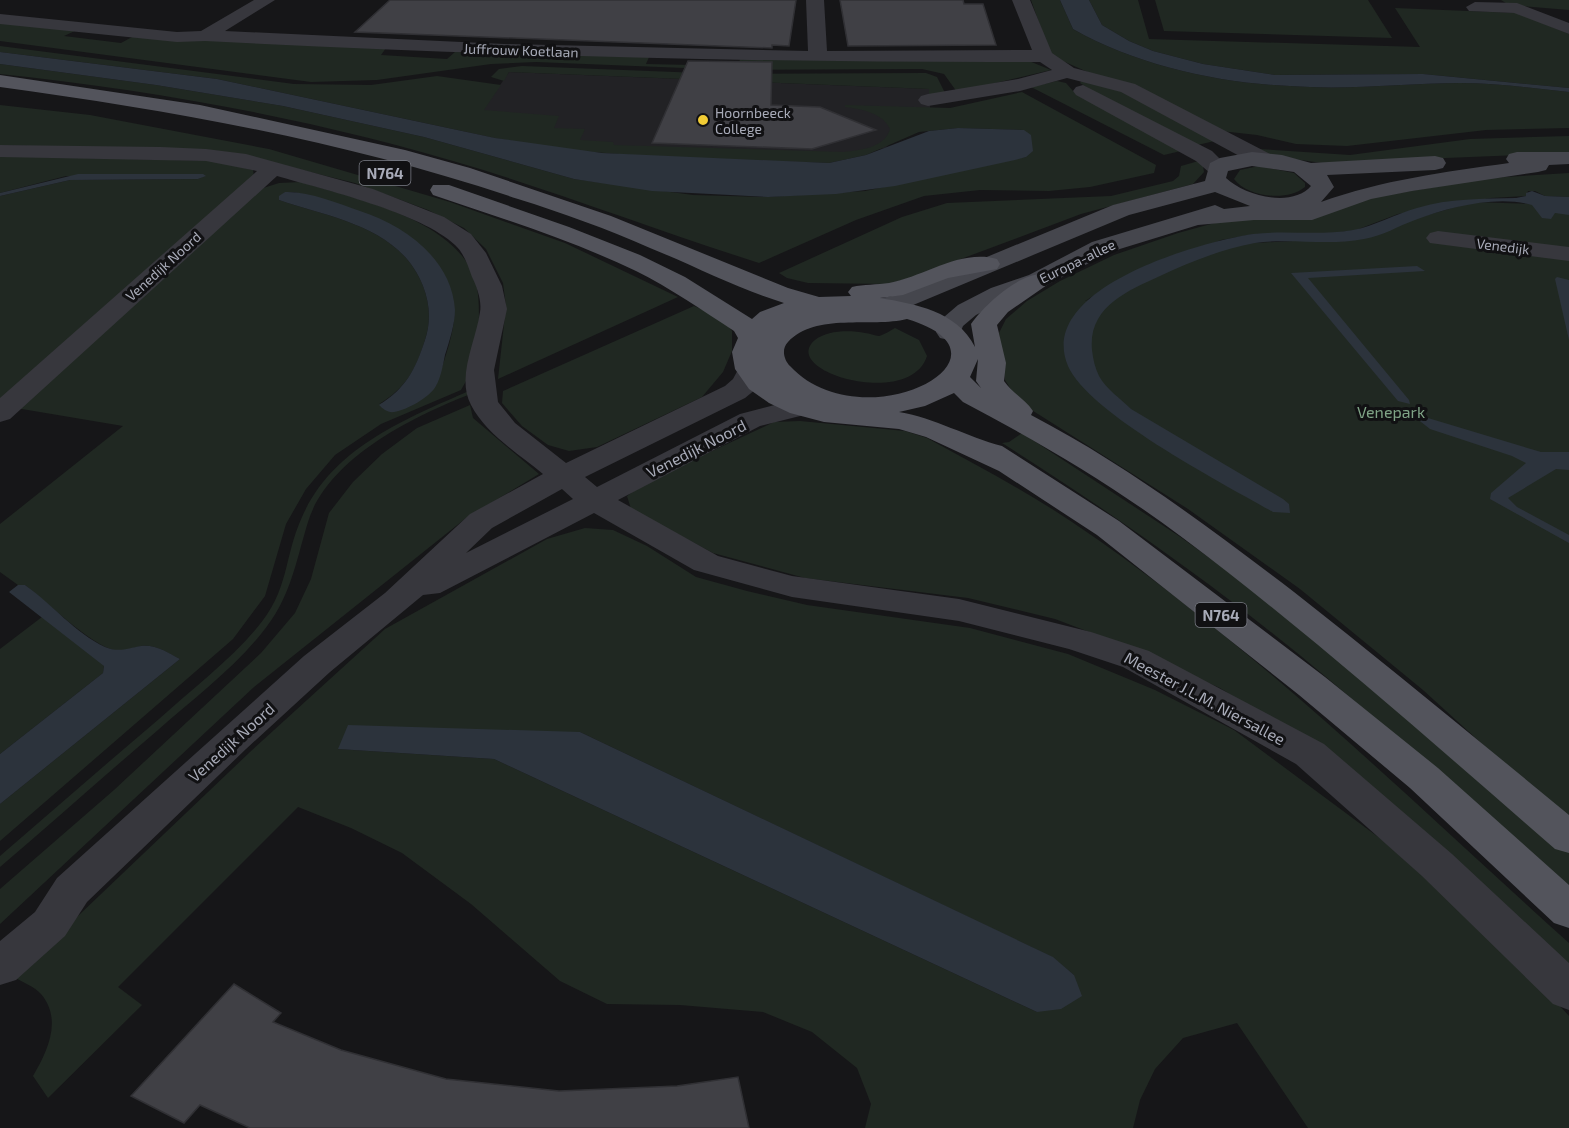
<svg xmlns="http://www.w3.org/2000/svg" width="1569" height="1128" font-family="'Exo 2',sans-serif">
<rect width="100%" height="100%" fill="#161618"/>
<!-- built -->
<polygon fill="#222225" points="509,72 930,89 930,108 885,148 801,163 645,156 495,138 468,132"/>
<!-- green -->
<g fill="#202822" fill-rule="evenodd">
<path d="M1031,0H1060L1073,29C1144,69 1229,85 1310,87C1360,89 1410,83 1460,83C1496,83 1533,88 1569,92V128L1486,130L1347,146L1296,144L1257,135L1221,131L1056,58L1049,51Z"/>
<polygon points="1089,0 1138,0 1149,39 1420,47 1395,8 1517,13 1569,34 1569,88 1423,74 1275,75 1203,64 1153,51 1129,41 1102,25"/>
<polygon points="1155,0 1368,0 1392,38 1164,31"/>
<polygon points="1501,0 1569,0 1569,10 1509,5"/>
<polygon points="0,22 77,30 64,36 121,43 134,36 386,48 381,55 447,59 455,52 649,57 646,64 738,66 740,59 1029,61 1051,70 957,92 944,74 922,69 734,70 536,62 491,64 377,80 311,82 0,41"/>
<path d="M0,46L294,84L371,85L437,76L501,85L484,110L559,116L554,128L585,129L580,140L613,142L614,145L844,152C860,150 885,148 890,129C883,113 861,109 845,107V105L950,108L1022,92L1156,165L1154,173L1090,187L1049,191L980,190L924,196L856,220L759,263C665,233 573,198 480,169C324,121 162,91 0,74V64L156,85L283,106L424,137L574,179L693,195L768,197L865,191L1026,157L1024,130L958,128L919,132L866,155L829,163L645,156L566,150L495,138L217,79L0,52Z"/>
<polygon points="522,66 726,74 926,73 937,77 946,95 929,95 929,89 509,72 504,81 491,77 499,69"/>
<polygon points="1082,80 1103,82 1219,140 1193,146 1094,92 1080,83"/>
<polygon points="1057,81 1066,83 1073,91 1185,150 1164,155 1031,87"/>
<polygon points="0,105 90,115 269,149 450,202 565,243 678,297 498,379 506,306 503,283 486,249 464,228 428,210 355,183 232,153 0,145"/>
<polygon points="1569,136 1569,153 1322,163 1272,156 1259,149 1350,155 1470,139"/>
<polygon points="0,156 215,161 253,170 254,176 0,401 0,196 70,180 198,179 205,176 66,176 0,193"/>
<polygon points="1202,160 1204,172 1193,184 1081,214 913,277 888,284 808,283 787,278 779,273 902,217 947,203 1111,196 1173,181 1179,176 1181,166"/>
<path d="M1259,166L1294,173L1305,183V187C1287,202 1247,197 1234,179L1240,170Z"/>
<polygon points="1569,173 1569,197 1545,196 1535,191 1528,191 1526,196 1491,198 1398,214 1356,230 1335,233 1255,234 1221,240 1124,277 1085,301 1218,245 1348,238 1473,202 1569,205 1569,823 1423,690 1300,589 1188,509 1019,402 1005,380 999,333 1006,319 1027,301 1060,281 1114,255 1178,233 1229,219 1323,215 1369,198 1489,178"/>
<path d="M301,182C353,198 440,216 469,266C479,283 479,301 479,320C479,341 473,371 461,390L381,424L335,455L306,489L286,524L265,596L233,639L0,841V804L180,659C168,653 155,644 141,646C132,648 124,652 114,650C91,645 46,601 25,585H18L0,572V524L123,426L16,408L257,190L279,183ZM285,192H294C357,209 447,232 454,310C456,331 442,366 436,386L379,404C406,388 416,369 425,340C431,322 430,304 423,286C400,227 332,218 279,200Z"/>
<polygon points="694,306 722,318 732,331 732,351 723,372 702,397 597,447 569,451 548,445 522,426 502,403 503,391"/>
<path d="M895,328L919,340L927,356C910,410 778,371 815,340C827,330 850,330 865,333C869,333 875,336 879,336C884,335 891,330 895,328Z"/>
<path d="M469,391L468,395C412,417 327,459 308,522C295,564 291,598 261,634C232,670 193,699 158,730C105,775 53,822 0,867V856C53,810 106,764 159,719C191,690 228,662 256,629C290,590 283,559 302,517C332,448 405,419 469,391Z"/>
<polygon points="470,405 473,418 539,474 466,518 254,687 0,924 0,889 114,790 261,653 295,613 311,579 329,513 353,482 382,454 417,428"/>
<path d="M800,421L905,431L927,438C976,465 1026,491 1072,522C1252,643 1408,798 1569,943V965L1328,756L1220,688L1129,647L1055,619L968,598L805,578L713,553L631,509L627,496L646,482L774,422Z"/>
<path d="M1022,433L1179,536L1265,598L1569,851V893C1491,822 1413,750 1332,682C1228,594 1117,516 1002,443L1009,442Z"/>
<path d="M585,528L613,530L647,546L696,577L747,591L807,605L970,628L1068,654L1155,690L1234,730L1432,877L1476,915L1569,1016V1128H1308L1237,1023L1183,1038L1155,1069L1140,1100L1133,1128H865L871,1104L857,1068L812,1032L763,1012L680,1005L607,1004L560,981L471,904L402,853L351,828L298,807L118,987L142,1005L48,1098L33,1076C47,1052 63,1020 41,994C35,987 22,982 14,977L250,752L385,629L547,539ZM580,732L1052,957L1074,975L1037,1012L494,759L338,749Z"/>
<polygon points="42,617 101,662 104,666 103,673 0,754 0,649"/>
</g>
<!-- water -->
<g fill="#2c333c">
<path d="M1060,0H1089L1102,25L1129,41L1153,51L1203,64L1275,75L1423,74L1569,88V92C1533,88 1496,83 1460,83C1410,83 1360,89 1310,87C1229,85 1144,69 1073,29Z"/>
<polygon points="0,52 217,79 495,138 602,153 829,163 866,155 929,131 958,128 1024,130 1031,135 1033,151 1026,157 1015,160 895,186 836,194 768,197 652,191 574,179 424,137 283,106 156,85 0,64"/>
<polygon points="78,174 203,174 206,176 198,179 70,180 0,196 0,193"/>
<path d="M1532,191L1545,196L1569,197V215L1555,213L1551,219L1542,218L1532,205C1497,195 1449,207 1415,220C1398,226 1383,236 1364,239C1328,246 1291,238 1255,243C1222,249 1190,262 1160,276C1127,291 1088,307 1092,350C1093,359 1095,368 1099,376C1106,389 1121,399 1131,409L1283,499L1289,504L1290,513L1273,512C1224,484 1089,414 1068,366C1035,288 1200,242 1253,234C1286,230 1319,236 1353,230C1375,226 1395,214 1417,208C1450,198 1482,199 1516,198L1526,196V193Z"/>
<path d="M285,192C309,191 337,203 360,211C404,225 452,259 455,310C455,324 449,342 445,355C443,365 441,377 436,386C430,397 407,410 394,412C388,413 383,409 379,405C406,388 415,370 425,340C431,322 430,304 423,286C400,227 332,218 279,200V196Z"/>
<polygon points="1417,266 1425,271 1308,278 1409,400 1410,404 1398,401 1291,273"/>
<polygon points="1557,277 1569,280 1569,340 1555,279"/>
<polygon points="1418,415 1541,452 1569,452 1569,470 1556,469 1508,498 1517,507 1569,535 1569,543 1490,499 1491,493 1526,463 1512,456 1430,429 1416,418"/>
<path d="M18,585H25C52,604 75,633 105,647C119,653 128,648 141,646C155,644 169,653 180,659L0,804V754L103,673L104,666L9,592Z"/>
<polygon points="348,725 580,732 1053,957 1074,975 1082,996 1061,1009 1037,1012 494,759 338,749"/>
</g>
<!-- building -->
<g fill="#404045" stroke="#303034" stroke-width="1.5">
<polygon points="390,0 796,0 789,46 772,45 772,48 355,32"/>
<polygon points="840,0 963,0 964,4 983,4 996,45 848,46"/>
<polygon points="688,61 772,62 771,105 820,107 876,130 812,149 652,143"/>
<polygon points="234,984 281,1013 273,1022 341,1050 446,1079 559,1091 677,1086 738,1077 749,1128 250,1128 200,1105 184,1123 131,1096"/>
</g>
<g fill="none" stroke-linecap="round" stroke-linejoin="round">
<!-- street -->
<g fill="#37373d" fill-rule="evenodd">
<path d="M254,0H275L225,31L504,44L808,51L806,0H824L827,51L1032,50L1012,0H1030L1052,53L1074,68L1135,84L1272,155L1275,160L1272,165H1256L1121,92L1067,78L1020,91L928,106L921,104L918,100L921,96L928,94L1018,79L1052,70L1040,62C761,63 483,55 205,41L177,42L0,24V14L177,32L201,31Z"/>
<polygon points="1475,2 1517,3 1569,23 1569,34 1514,13 1469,11 1466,7"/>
<polygon points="1083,85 1212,151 1229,168 1226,173 1210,173 1196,161 1076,95 1073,91 1076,87"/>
<path d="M0,145L161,147L206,149L246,154L373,189L444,217L471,234L486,253L502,286L507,309L494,370L498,402L515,423L566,463L725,386L733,379L740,366L750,364L760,366L764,372L756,389L745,398L585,477L597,487L740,414L802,398L812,401L816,407L812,413L760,426L618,500L718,556L792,576L959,599L1091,632L1149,651L1324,744L1452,854L1569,963V1010L1553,1004L1422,876L1296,764L1123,667L1069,649L959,621L792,597L694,570L594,513L440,593L423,595L330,672L246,749L87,902L65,936L16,980L0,985V941L35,912L57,878L304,656L385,593L470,514L543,474C519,454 486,434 471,405C456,377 476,341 480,312C482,301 477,287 472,277C468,266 464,253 455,245C422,213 322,189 277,176L10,419L0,422V398L257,171L206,161L0,157ZM562,489L573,499L466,553L492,528Z"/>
<polygon points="1438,231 1569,247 1569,261 1430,243 1426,238 1430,233"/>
</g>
<!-- secondary -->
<path fill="#45464d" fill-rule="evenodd" d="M1252,152L1282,155L1311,163L1435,156L1443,158L1446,163L1443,168L1435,170L1327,175L1334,187L1321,202C1382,180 1445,172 1509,163L1506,159L1509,154L1517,152H1569V164L1549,165L1546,170L1538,172L1412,191L1371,199L1312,220H1254L1198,225L1110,252L1047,285L1009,298L976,315L963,326L958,338L949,340L940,338L936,332L937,323L958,305L991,288L1029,275L1092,242L1215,205L1224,209L1250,206L1215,192L1129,215L906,308L880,313L871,310L867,305L871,300L892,296L1113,205L1205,181L1210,163L1220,158ZM1252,166L1294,172L1311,186C1292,208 1245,196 1226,178L1228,171Z"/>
<!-- primary -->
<path fill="#53545c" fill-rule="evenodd" d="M0,75L200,105L405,150L470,168L611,216L788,288L819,297L851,296L848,292L852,287C864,284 877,285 889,283C924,277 959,249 997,259L1000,264L997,269L948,278L903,295L880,298C915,304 957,311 975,347L971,324C984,305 1023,269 1047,275L1051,280L1047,285L1008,312L997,325L1006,363L1004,381C1012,393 1025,399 1033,411L1031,415C1125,464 1210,528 1294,592C1387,665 1478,740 1569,815V853L1555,849C1433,743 1312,635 1183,538C1114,486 1039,442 963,402L954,393L925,406L899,412C935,418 967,437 1002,446L1119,521L1325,677L1438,768L1569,885V928L1554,923L1410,788L1299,695L1097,535L999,471L926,437L899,429L824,422L790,413L769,403L749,389L735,369L732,352L738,338L734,331C702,310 670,288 636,271C571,240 501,218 433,195L430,190L433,185H449L569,227L640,255L685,277L752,319L760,312L784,303C738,289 695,266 650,248C607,229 563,213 518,199C349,142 176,111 0,87ZM907,319C1031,356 862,444 790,366C784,360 781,349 788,342C816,312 871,328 907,319ZM978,359L976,381L981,388L970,377Z"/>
</g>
<!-- markers -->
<circle fill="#f1cc35" stroke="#111113" stroke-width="2" cx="703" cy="120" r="6"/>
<g text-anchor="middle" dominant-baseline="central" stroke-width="6" stroke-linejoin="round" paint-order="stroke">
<!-- far-street labels -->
<g font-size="14" fill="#a8abb8" stroke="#111113">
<text transform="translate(521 50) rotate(2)">Juffrouw Koetlaan</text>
<text transform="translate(1503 246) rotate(7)">Venedijk</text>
<text transform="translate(1077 261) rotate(-26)">Europa-allee</text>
<text transform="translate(163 266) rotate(-42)">Venedijk Noord</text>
</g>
<!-- far-poi labels -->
<g font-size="14" fill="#a8abb8" stroke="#111113" text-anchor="start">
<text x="715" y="112">Hoornbeeck<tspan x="715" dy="16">College</tspan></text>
</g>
<!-- shield labels -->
<g fill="#111113" stroke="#7b7d86" stroke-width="1.5">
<rect x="359.5" y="161" width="51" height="24" rx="4.5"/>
<rect x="1195.5" y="603" width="51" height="24" rx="4.5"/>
</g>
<g font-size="15" font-weight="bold" fill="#a8abb8">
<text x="385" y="173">N764</text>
<text x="1221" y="615">N764</text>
</g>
<!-- park labels -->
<g font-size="16" fill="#7fa386" stroke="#111113">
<text x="1391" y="411">Venepark</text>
</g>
<!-- street labels -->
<g font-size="16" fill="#a8abb8" stroke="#111113">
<text transform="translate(696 448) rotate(-27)">Venedijk Noord</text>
<text transform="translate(1205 698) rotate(28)">Meester J.L.M. Niersallee</text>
<text transform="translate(231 742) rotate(-42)">Venedijk Noord</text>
</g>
</g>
</svg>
